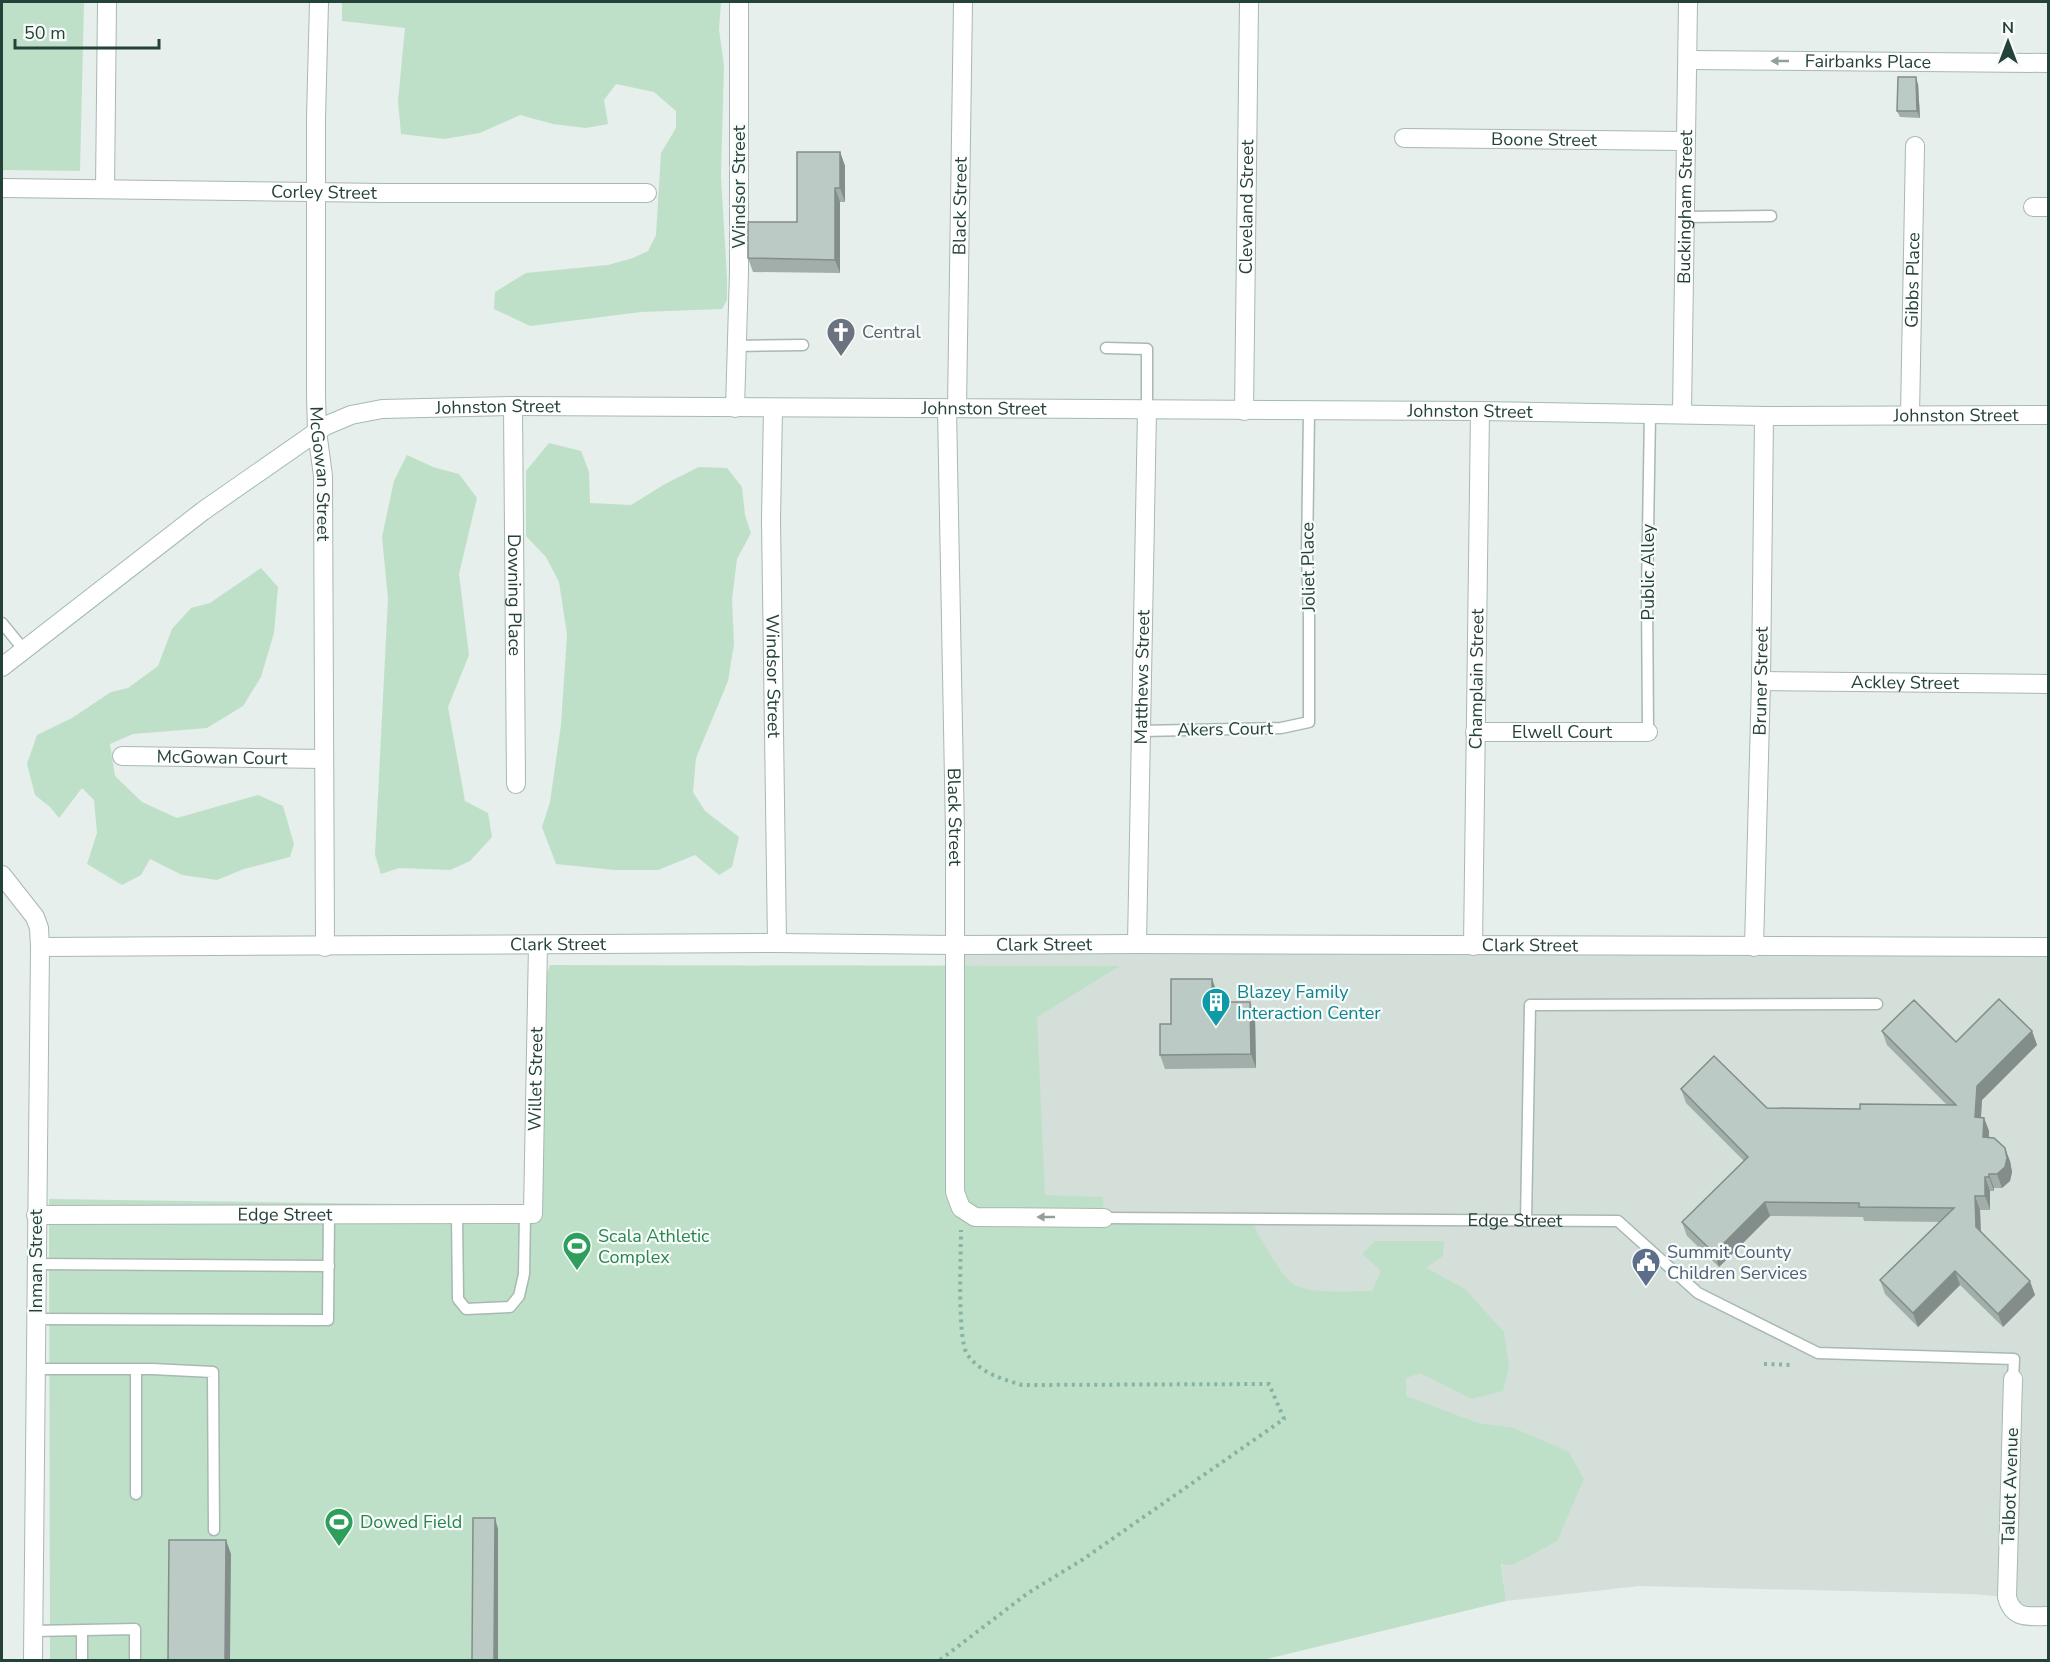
<svg xmlns="http://www.w3.org/2000/svg" width="2050" height="1662" font-family="'Nunito Sans',sans-serif">
<rect width="100%" height="100%" fill="#e6efeb"/>
<!-- built -->
<polygon fill="#d4dfda" points="955,945 2048,947 2048,1616 2027,1616 2007,1597 1971,1594 1639,1586 1506,1601 1490,1472 975,1217"/>
<!-- green -->
<g fill="#bfe0c8">
<polygon points="2,2 84,2 80,171 2,170"/>
<polygon points="342,2 721,2 719,30 724,65 721,176 727,278 727,300 722,309 641,312 530,326 494,309 495,292 526,273 608,265 633,258 648,251 656,235 661,153 676,128 676,111 654,92 616,84 604,100 608,124 586,128 553,124 520,115 480,133 444,139 401,134 398,101 405,28 342,21"/>
<polygon points="549,443 581,451 589,472 590,503 631,505 665,484 699,467 727,468 742,487 745,515 751,533 737,559 732,599 734,644 728,681 696,758 693,792 705,811 739,837 732,867 719,875 695,855 658,870 614,870 556,864 542,827 550,802 561,725 567,634 559,582 546,557 526,536 526,471"/>
<polygon points="407,455 433,467 459,474 477,498 459,574 469,655 448,707 465,801 488,813 492,837 470,861 450,870 399,868 381,874 375,855 388,599 382,537 394,481"/>
<polygon points="261,568 278,587 274,633 261,677 243,706 207,728 133,734 110,744 115,776 142,802 177,818 258,795 283,806 294,844 290,857 244,869 217,880 182,875 150,859 141,875 122,885 87,864 97,833 94,800 82,788 59,818 50,807 35,795 27,764 37,735 72,718 111,692 128,688 158,666 172,629 191,608 210,603"/>
<path d="M550,965L1120,966L1037,1017L1045,1195L1103,1197L1104,1224L1253,1225C1264,1242 1280,1278 1297,1286C1313,1294 1353,1291 1372,1291L1381,1271L1362,1254L1375,1241H1444L1443,1256L1426,1268L1465,1289L1504,1332L1509,1367L1503,1391L1471,1399L1420,1373L1406,1378V1396L1478,1423L1514,1428L1569,1452L1584,1479L1557,1541L1513,1565L1501,1564L1506,1601L1263,1660H50L49,1199L540,1206L545,980Z"/>
</g>
<g fill="none" stroke-linecap="round" stroke-linejoin="round">
<!-- service casing -->
<g stroke="#a8b8b2" stroke-width="13">
<g id="service">
<polyline points="1684,217 1771,216"/>
<polyline points="736,346 803,345"/>
<polyline points="1106,348 1147,349 1147,410"/>
<polyline points="2,623 24,650"/>
<polyline points="1141,731 1281,728 1309,722 1309,618 1307,555 1309,412"/>
<polyline points="1648,732 1647,593 1650,413"/>
<polyline points="457,1215 458,1299 466,1309 510,1307 519,1296 524,1274 525,1214"/>
<path id="s1" d="M1104,1218L1618,1221L1698,1293L1818,1353L2014,1359L2013,1379"/>
<polyline points="1526,1221 1530,1005 1877,1004"/>
<polyline points="36,1264 329,1266"/>
<polyline points="35,1319 328,1320 329,1215"/>
<polyline points="35,1369 152,1369 213,1372 214,1530"/>
<polyline points="136,1369 136,1494"/>
<polyline points="33,1631 135,1629 135,1660"/>
<polyline points="82,1660 82,1631"/>
</g>
</g>
<!-- minor casing -->
<g stroke="#a8b8b2" stroke-width="20">
<g id="minor">
<path id="s2" d="M319,2L316,118V396L317,431L323,476L325,947"/>
<path id="s3" d="M1688,60L2048,63"/>
<path id="s4" d="M1404,138L1684,141"/>
<path id="s5" d="M2,188L385,193H647"/>
<polyline points="105,189 107,2"/>
<polyline points="2033,207 2048,207"/>
<path id="s6" d="M513,406L516,784"/>
<polyline points="735,408 739,272 739,2"/>
<path id="s7" d="M773,408L771,520L777,943"/>
<path id="s8" d="M957,408L963,2"/>
<path id="s9" d="M947,409L955,833V1192L961,1208L975,1217L1104,1218"/>
<path id="s10" d="M1244,411L1249,2"/>
<path id="s11" d="M1682,413L1688,2"/>
<path id="s12" d="M1910,415L1915,146"/>
<path id="s13" d="M1761,681L2048,684"/>
<path id="s14" d="M1475,732H1648"/>
<path id="s15" d="M122,756L324,759"/>
<path id="s16" d="M1137,944L1147,410"/>
<path id="s17" d="M1473,946L1480,411"/>
<path id="s18" d="M40,947L777,943L955,945L1137,944L2048,947"/>
<path id="s19" d="M1754,947L1761,681L1764,416"/>
<path id="s20" d="M36,1215L533,1214L538,945"/>
<path d="M2013,1379L2007,1597C2013,1620 2029,1616 2048,1616"/>
</g>
</g>
<!-- tertiary casing -->
<g stroke="#a8b8b2" stroke-width="20">
<polyline id="tertiary" points="2,875 35,917 39,928 40,947 33,1660"/>
</g>
<!-- secondary casing -->
<g stroke="#a4bbb3" stroke-width="20">
<g id="secondary">
<path id="s21" d="M2,667L203,511L325,426L351,415L382,409L513,406L1480,411L1764,416L2048,415"/>
</g>
</g>
<!-- path -->
<g stroke="#86b3a5" stroke-width="4" stroke-dasharray="3 4.5" stroke-linecap="butt">
<polyline points="1764,1364 1793,1365"/>
<path d="M940,1660L1028,1593L1082,1560L1284,1419L1269,1384L1022,1385C1002,1379 980,1373 967,1354C957,1338 961,1253 961,1230"/>
</g>
<!-- service -->
<use href="#service" stroke="#fff" stroke-width="10"/>
<!-- minor -->
<use href="#minor" stroke="#fff" stroke-width="18"/>
<!-- tertiary -->
<use href="#tertiary" stroke="#fff" stroke-width="18"/>
<!-- secondary -->
<use href="#secondary" stroke="#fff" stroke-width="18"/>
</g>
<!-- wall -->
<g fill="#a1aea9">
<polygon points="1918,84 1920,118 1900,117 1897,111"/>
<polygon points="840,152 845,166 845,202 840,202 840,273 753,272 748,258 797,222"/>
<polygon points="1217,992 1217,1002 1255,1016 1256,1068 1165,1069 1160,1055 1171,1024"/>
<polygon points="1882,1031 1956,1042 2032,1031 2037,1045 1982,1100 1981,1117 1984,1118 1989,1131 1989,1137 2010,1161 2012,1172 2010,1181 2002,1188 1994,1188 1994,1191 1990,1191 1990,1210 1980,1210 1981,1231 2035,1295 2003,1327 1960,1285 1918,1327 1885,1294 1880,1280 1940,1222 1864,1221 1863,1217 1770,1216 1719,1267 1687,1236 1682,1222 1744,1161 1686,1103 1681,1089 1767,1108 1860,1109 1947,1105 1887,1045"/>
</g>
<!-- shaded-wall -->
<g fill="#838d89">
<polygon points="1916,77 1918,84 1920,118 1917,111"/>
<polygon points="840,152 845,166 845,202 840,188"/>
<polygon points="835,188 840,202 840,273 835,260"/>
<polygon points="1212,979 1217,992 1217,1016 1212,1002"/>
<polygon points="1250,1002 1255,1016 1256,1068 1251,1054"/>
<polygon points="2032,1031 2037,1045 1982,1100 1980,1131 1975,1117 1977,1086"/>
<polygon points="1984,1118 1989,1131 1988,1151 1983,1137"/>
<polygon points="2005,1148 2010,1161 2012,1172 2010,1181 2002,1188 1997,1174"/>
<polygon points="1989,1174 1994,1188 1994,1191 1989,1177"/>
<polygon points="1985,1177 1990,1191 1990,1210 1985,1196"/>
<polygon points="1975,1196 1980,1210 1981,1240 1976,1227"/>
<polygon points="1765,1202 1770,1216 1719,1267 1714,1253"/>
<polygon points="1955,1271 1960,1285 1918,1327 1913,1313"/>
<polygon points="2030,1281 2035,1295 2003,1327 1998,1314"/>
<polygon points="495,1518 498,1529 498,1660 494,1660"/>
<polygon points="226,1540 231,1554 230,1660 225,1660"/>
</g>
<!-- building -->
<g fill="#bbcac4" stroke="#838d89" stroke-width="1.5">
<polygon points="1898,77 1916,77 1917,111 1897,111"/>
<polygon points="797,152 840,152 840,188 835,188 835,260 748,258 748,222 797,222"/>
<polygon points="1171,979 1212,979 1212,1002 1250,1002 1251,1054 1160,1055 1160,1024 1171,1024"/>
<polygon points="1999,999 2032,1031 1977,1086 1975,1117 1984,1118 1983,1137 1994,1138 2005,1148 2007,1158 2005,1167 1997,1174 1989,1174 1989,1177 1985,1177 1985,1196 1975,1196 1976,1227 2030,1281 1998,1314 1955,1271 1913,1313 1880,1280 1954,1208 1859,1207 1859,1203 1765,1202 1714,1253 1682,1222 1748,1157 1681,1089 1714,1056 1767,1108 1860,1109 1860,1104 1956,1105 1882,1031 1914,1000 1956,1042"/>
<polygon points="473,1518 495,1518 494,1660 472,1660"/>
<polygon points="169,1540 226,1540 225,1660 168,1660"/>
</g>
<!-- one-way arrows -->
<defs><path id="oneway-solid" d="M-6-.8H1V-3.2L6.5 0L1 3.2V.8H-6Z" transform="scale(1.5)"/></defs>
<g fill="#92a09c">
<use href="#oneway-solid" transform="translate(1780 61) rotate(-180)"/>
<use href="#oneway-solid" transform="translate(1046 1217) rotate(-180)"/>
</g>
<!-- icons -->
<defs>
<g id="church-pin" transform="scale(1.5)"><path d="M0 17L-7.5 6A9.5 9.5 0 1 1 7.5 6Z" fill="#6b7280" stroke="#f7fbf9"/><path d="M-1.2-6h2.4v3.5h3.3v2.4h-3.3V6h-2.4V-.1h-3.3v-2.4h3.3Z" fill="#fff"/></g>
<g id="building-pin" transform="scale(1.5)"><path d="M0 17L-7.5 6A9.5 9.5 0 1 1 7.5 6Z" fill="#0f9aa8" stroke="#f7fbf9"/><path d="M-4-6H4V6H1V3H-1V6H-4ZM-2.5-4.3h1.7v1.8h-1.7ZM.8-4.3h1.7v1.8H.8ZM-2.5-1h1.7V.8h-1.7ZM.8-1h1.7V.8H.8Z" fill="#fff"/></g>
<g id="stadium-pin" transform="scale(1.5)"><path d="M0 17L-7.5 6A9.5 9.5 0 1 1 7.5 6Z" fill="#2e9e5b" stroke="#f7fbf9"/><path d="M0-5a6.5 5 0 1 0 0 10a6.5 5 0 1 0 0-10ZM-3.5-1.8h7v3.6h-7Z" fill="#fff"/></g>
<g id="civic-pin" transform="scale(1.5)"><path d="M0 17L-7.5 6A9.5 9.5 0 1 1 7.5 6Z" fill="#5c6f8a" stroke="#f7fbf9"/><path d="M-.6-6.5H3V-4.5H.6V-3L4-1V1h2V6H-6V1h2V-1L-.6-3ZM-1.2 2.5V6h2.4V2.5Z" fill="#fff"/></g>
</defs>
<g fill-rule="evenodd">
<use href="#church-pin" x="841" y="332"/>
<use href="#building-pin" x="1216" y="1002"/>
<use href="#stadium-pin" x="577" y="1246"/>
<use href="#civic-pin" x="1646" y="1262"/>
<use href="#stadium-pin" x="339" y="1522"/>
</g>
<g text-anchor="middle" dominant-baseline="central" stroke-width="4.5" stroke-linejoin="round" paint-order="stroke">
<!-- street labels -->
<g font-size="18" fill="#24423a" stroke="#f7fbf9">
<text stroke="none"><textPath href="#s3" startOffset="180">Fairbanks Place</textPath></text>
<text stroke="none"><textPath href="#s4" startOffset="140">Boone Street</textPath></text>
<text transform="translate(739 187) rotate(-90)">Windsor Street</text>
<text stroke="none"><textPath href="#s5" startOffset="322">Corley Street</textPath></text>
<text stroke="none"><textPath href="#s8" startOffset="202">Black Street</textPath></text>
<text stroke="none"><textPath href="#s10" startOffset="204">Cleveland Street</textPath></text>
<text stroke="none"><textPath href="#s11" startOffset="206">Buckingham Street</textPath></text>
<text stroke="none"><textPath href="#s12" startOffset="135">Gibbs Place</textPath></text>
<text stroke="none"><textPath href="#s21" startOffset="579">Johnston Street</textPath></text>
<text stroke="none"><textPath href="#s21" startOffset="1065">Johnston Street</textPath></text>
<text stroke="none"><textPath href="#s21" startOffset="1551">Johnston Street</textPath></text>
<text stroke="none"><textPath href="#s21" startOffset="2037">Johnston Street</textPath></text>
<text stroke="none"><textPath href="#s2" startOffset="472">McGowan Street</textPath></text>
<text transform="translate(1308 567) rotate(-91)">Joliet Place</text>
<text transform="translate(1648 572) rotate(-90)">Public Alley</text>
<text stroke="none"><textPath href="#s6" startOffset="189">Downing Place</textPath></text>
<text stroke="none"><textPath href="#s7" startOffset="268">Windsor Street</textPath></text>
<text stroke="none"><textPath href="#s16" startOffset="267">Matthews Street</textPath></text>
<text stroke="none"><textPath href="#s17" startOffset="267">Champlain Street</textPath></text>
<text stroke="none"><textPath href="#s19" startOffset="266">Bruner Street</textPath></text>
<text stroke="none"><textPath href="#s13" startOffset="144">Ackley Street</textPath></text>
<text transform="translate(1225 729) rotate(-1)">Akers Court</text>
<text stroke="none"><textPath href="#s14" startOffset="87">Elwell Court</textPath></text>
<text stroke="none"><textPath href="#s15" startOffset="100">McGowan Court</textPath></text>
<text stroke="none"><textPath href="#s9" startOffset="408">Black Street</textPath></text>
<text stroke="none"><textPath href="#s18" startOffset="518">Clark Street</textPath></text>
<text stroke="none"><textPath href="#s18" startOffset="1004">Clark Street</textPath></text>
<text stroke="none"><textPath href="#s18" startOffset="1490">Clark Street</textPath></text>
<text stroke="none"><textPath href="#s20" startOffset="632">Willet Street</textPath></text>
<text stroke="none"><textPath href="#s20" startOffset="249">Edge Street</textPath></text>
<text stroke="none"><textPath href="#s1" startOffset="411">Edge Street</textPath></text>
<text transform="translate(36 1261) rotate(-90)">Inman Street</text>
<text transform="translate(2010 1486) rotate(-88)">Talbot Avenue</text>
</g>
<!-- worship labels -->
<g font-size="18" fill="#5b616d" stroke="#f7fbf9" text-anchor="start">
<text x="862" y="332">Central</text>
</g>
<!-- culture labels -->
<g font-size="18" fill="#0d838f" stroke="#f7fbf9" text-anchor="start">
<text x="1237" y="992">Blazey Family<tspan x="1237" dy="21">Interaction Center</tspan></text>
</g>
<!-- leisure labels -->
<g font-size="18" fill="#27864d" stroke="#f7fbf9" text-anchor="start">
<text x="598" y="1236">Scala Athletic<tspan x="598" dy="21">Complex</tspan></text>
<text x="360" y="1522">Dowed Field</text>
</g>
<!-- service labels -->
<g font-size="18" fill="#4e5e75" stroke="#f7fbf9" text-anchor="start">
<text x="1667" y="1252">Summit County<tspan x="1667" dy="21">Children Services</tspan></text>
</g>
</g>
<!-- border -->
<rect width="2050" height="1662" fill="none" stroke="#24423a" stroke-width="6"/>
<!-- north arrow -->
<g transform="translate(2008 42)" stroke="#f7fbf9" stroke-width="4.5" paint-order="stroke">
<path d="M0-4.5L10 22L0 15L-10 22Z" fill="#24423a"/>
<text y="-9" font-size="16" font-weight="bold" text-anchor="middle" fill="#24423a">N</text>
</g>
<!-- scale -->
<path d="M15 39v9h144v-9" fill="none" stroke="#24423a" stroke-width="3"/>
<text x="24" y="39" font-size="18" fill="#24423a" stroke="#f7fbf9" stroke-width="4.5" paint-order="stroke">50 m</text>
</svg>
